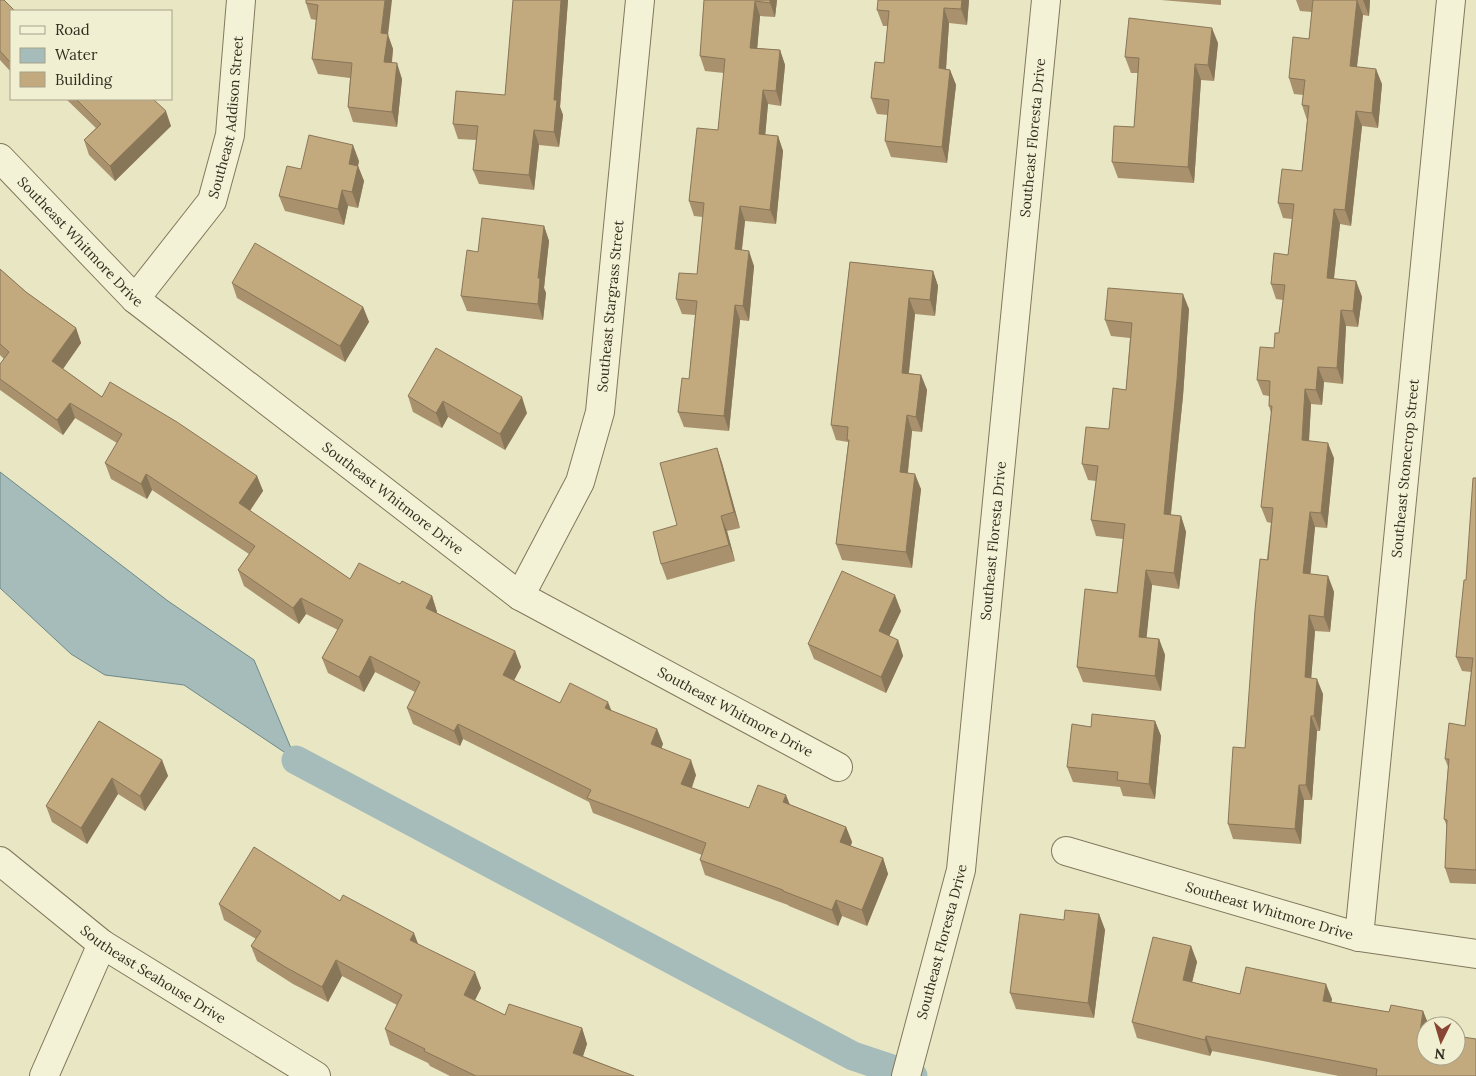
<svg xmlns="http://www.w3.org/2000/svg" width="1476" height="1076" font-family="Lora,serif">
<rect width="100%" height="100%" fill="#e9e6c4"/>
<!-- water -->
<polygon fill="#a5bcba" stroke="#6d8988" points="0,472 168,601 254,660 296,760 184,685 105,675 71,654 0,588"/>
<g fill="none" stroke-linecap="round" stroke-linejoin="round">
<!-- canal -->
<polyline stroke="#a5bcba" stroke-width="29" points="296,760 853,1056 913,1076"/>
<!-- minor casing -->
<g stroke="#81785c" stroke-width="30">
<g id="minor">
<path id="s1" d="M0,158L135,299L520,596L838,767"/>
<path id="s2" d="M135,299L212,201L230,135L241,0"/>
<path id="s3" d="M520,596L580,482L600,412L640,0"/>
<path id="s4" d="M1066,851L1359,937L1476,954"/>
<path id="s5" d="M0,861L102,944L316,1076"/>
<path id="s6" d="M1359,937L1451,0"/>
<polyline points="44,1076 102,944"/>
<path id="s7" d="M906,1076L961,870L1046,0"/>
</g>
</g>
<!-- minor -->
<use href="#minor" stroke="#f4f2d6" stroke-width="28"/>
</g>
<!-- wall -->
<g fill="#a8916c">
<polygon points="0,0 11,11 11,72 0,60"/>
<polygon points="306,0 388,35 393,49 392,63 402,79 397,127 353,122 348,107 350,78 318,74 312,59 316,20 311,19 306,3"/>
<polygon points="513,0 568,0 560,107 563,115 559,147 539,145 534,190 479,184 473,170 476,140 458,139 453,124 505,95"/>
<polygon points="704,0 777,0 775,17 760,16 757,48 780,50 785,65 781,106 768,104 765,135 778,136 783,151 776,224 745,221 742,250 754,266 749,321 740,320 729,431 684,427 678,412 689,379 695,315 682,314 676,299 697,274 703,217 694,216 689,201 718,130 724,73 705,71 700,56"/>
<polygon points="969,0 967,25 949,23 946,69 950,70 956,85 947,163 891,157 885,141 888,115 877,114 871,98 884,63 888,26 883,26 877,10"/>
<polygon points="1161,0 1221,0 1221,5"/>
<polygon points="1296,0 1370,0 1369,16 1363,15 1357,67 1382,84 1378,128 1362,126 1351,226 1340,224 1334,279 1356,281 1362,297 1358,327 1346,326 1343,384 1324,382 1322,405 1311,404 1309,441 1334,458 1327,528 1315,527 1310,574 1328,576 1334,592 1330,632 1315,631 1311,678 1323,694 1320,731 1317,731 1312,800 1304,800 1301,844 1233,839 1228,824 1245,748 1271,523 1267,522 1261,507 1271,413 1269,406 1269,396 1263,395 1257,380 1274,348 1279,333 1283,300 1276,299 1271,284 1288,255 1292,219 1283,218 1278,203 1302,171 1307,120 1302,105 1303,95 1294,94 1289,78 1309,39 1312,12 1300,11"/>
<polygon points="1218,43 1214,81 1201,80 1194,183 1118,178 1112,162 1134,127 1138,73 1131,73 1125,57"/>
<polygon points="66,99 153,99 171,126 115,181 89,155 84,140 96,128"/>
<polygon points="359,161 358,166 364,181 358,208 348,206 344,225 285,211 279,196 301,169"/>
<polygon points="544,226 549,241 544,288 546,293 543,320 467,311 461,296 478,252"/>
<polygon points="850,262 933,271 938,286 935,316 915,314 909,373 921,375 927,390 922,432 912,431 908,473 921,489 912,568 842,560 836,544 848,444 848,442 836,440 831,425"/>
<polygon points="0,269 26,292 76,328 81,343 63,369 102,397 257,476 263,491 250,511 350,579 400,584 432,596 437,612 437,613 515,651 521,667 514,680 560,703 611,711 657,729 663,744 661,748 696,775 692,788 749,808 789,804 846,827 852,842 851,846 883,858 888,874 867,926 842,916 838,926 789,906 788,905 705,875 700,860 702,855 593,813 589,802 463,739 460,746 413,724 407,708 415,692 375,672 364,692 328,673 322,658 338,630 306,614 299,624 244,586 238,570 249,554 152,490 147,499 111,479 105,463 117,443 75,418 63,435 0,390 0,364 4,359 0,355"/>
<polygon points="232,283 363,307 369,322 345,362 237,298"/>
<polygon points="1189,309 1183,396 1171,515 1181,516 1186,532 1179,589 1152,585 1146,638 1159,639 1165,655 1161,691 1083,682 1077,667 1117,593 1123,539 1096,536 1091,520 1096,481 1088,480 1082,464 1109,429 1126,390 1130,338 1111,336 1105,320"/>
<polygon points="408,396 527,413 505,450 448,417 442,428 413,412"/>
<polygon points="717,448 722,463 740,528 727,531 735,561 667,580 661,564"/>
<polygon points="1476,478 1476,884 1450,883 1445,868 1447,826 1444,819 1448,767 1445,759 1465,726 1471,672 1462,671 1456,657 1466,580"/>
<polygon points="901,611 889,636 898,640 903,656 886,693 814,659 808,644"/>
<polygon points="99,721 162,760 168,776 145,811 118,794 87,844 52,822 46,806"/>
<polygon points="1155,721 1161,736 1155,799 1123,796 1120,787 1073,782 1067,767 1091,727"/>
<polygon points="340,901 418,944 481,988 475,1000 505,1015 582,1028 587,1044 583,1056 634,1076 450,1076 430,1066 428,1063 390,1045 385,1029 397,1005 342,976 328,1002 293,984 257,961 251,946 256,939 224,920 219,904"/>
<polygon points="1099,914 1105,930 1094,1018 1016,1009 1010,993 1064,920"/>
<polygon points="1191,946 1197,962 1192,982 1240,994 1332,999 1331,1002 1389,1012 1423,1011 1429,1026 1426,1026 1426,1056 1476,1076 1339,1076 1212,1051 1210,1056 1137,1038 1132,1022"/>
</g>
<!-- shaded-wall -->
<g fill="#887658">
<polygon points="385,0 392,0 388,35 393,49 390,77 384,62 381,33"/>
<polygon points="561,0 568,0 560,107 563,115 559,147 554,132 554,100"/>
<polygon points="770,0 777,0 775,17 770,3"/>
<polygon points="962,0 969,0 967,25 961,9"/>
<polygon points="1357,0 1363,15 1355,82 1350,66"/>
<polygon points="1363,0 1370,0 1369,16"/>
<polygon points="755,1 760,16 756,63 750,48"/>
<polygon points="944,8 949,23 945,84 939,68"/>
<polygon points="1212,28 1218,43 1214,81 1208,65"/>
<polygon points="780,50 785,65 781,106 776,91"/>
<polygon points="397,63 402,79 397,127 392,112"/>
<polygon points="1195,64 1201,80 1194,183 1188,167"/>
<polygon points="1376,69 1382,84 1378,128 1372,113"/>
<polygon points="950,70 956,85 947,163 942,147"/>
<polygon points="763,90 768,104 764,149 759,134"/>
<polygon points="166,111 171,126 115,181 110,166"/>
<polygon points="1356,111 1362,126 1351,226 1345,210"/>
<polygon points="534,130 539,145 534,190 529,175"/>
<polygon points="778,136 783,151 776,224 770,210"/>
<polygon points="353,145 359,161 355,179 349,164"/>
<polygon points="358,166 364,181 358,208 352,192"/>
<polygon points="342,190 348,206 344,225 338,209"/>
<polygon points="740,206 745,221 740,264 735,249"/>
<polygon points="1334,209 1340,224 1332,294 1327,278"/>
<polygon points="544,226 549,241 544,288 546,293 543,320 538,304 538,278"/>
<polygon points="749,251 754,266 749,321 743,306"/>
<polygon points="933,271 938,286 935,316 930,300"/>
<polygon points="1356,281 1362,297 1358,327 1353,311"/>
<polygon points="1183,294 1189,309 1183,396 1169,530 1164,514"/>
<polygon points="909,298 915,314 907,388 902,373"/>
<polygon points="735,305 740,320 729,431 724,416"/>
<polygon points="363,307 369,322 345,362 340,346"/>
<polygon points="1341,310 1346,326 1343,384 1337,368"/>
<polygon points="76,328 81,343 58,376 52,361"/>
<polygon points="1318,367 1324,382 1322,405 1316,390"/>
<polygon points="921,375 927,390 922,432 916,417"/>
<polygon points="1305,389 1311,404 1308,456 1302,440"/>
<polygon points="522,397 527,413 505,450 500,434"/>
<polygon points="443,401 448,417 442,428 436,413"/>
<polygon points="70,403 75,418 63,435 57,420"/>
<polygon points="907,415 912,431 906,487 900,472"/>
<polygon points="1328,443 1334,458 1327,528 1321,513"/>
<polygon points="717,448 722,463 740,528 734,512"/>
<polygon points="146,474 152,490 147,499 141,484"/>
<polygon points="915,474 921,489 912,568 906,552"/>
<polygon points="257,476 263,491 244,519 239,503"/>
<polygon points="1310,512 1315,527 1309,589 1303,573"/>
<polygon points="721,516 727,531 735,561 729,545"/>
<polygon points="1181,516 1186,532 1179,589 1174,573"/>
<polygon points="1146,570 1152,585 1145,653 1139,637"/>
<polygon points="1328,576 1334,592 1330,632 1324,617"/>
<polygon points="895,595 901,611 884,647 879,631"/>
<polygon points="432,596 437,612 431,624 426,608"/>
<polygon points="301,598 306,614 299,624 293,608"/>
<polygon points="1309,615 1315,631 1310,693 1305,677"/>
<polygon points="1159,639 1165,655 1161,691 1155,676"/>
<polygon points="898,640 903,656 886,693 881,677"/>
<polygon points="515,651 521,667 509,690 503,675"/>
<polygon points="370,656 375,672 364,692 359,677"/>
<polygon points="1317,679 1323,694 1320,731 1314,716"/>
<polygon points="608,702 614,717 605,708"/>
<polygon points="1311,716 1317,731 1312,800 1306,785"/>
<polygon points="1155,721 1161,736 1155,799 1149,784"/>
<polygon points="458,724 463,739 460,746 454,731"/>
<polygon points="657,729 663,744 657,760 651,744"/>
<polygon points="162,760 168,776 145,811 140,796"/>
<polygon points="691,760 696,775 687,799 681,784"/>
<polygon points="112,778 118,794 87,844 81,828"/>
<polygon points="1299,785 1304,800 1301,844 1295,829"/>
<polygon points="786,795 792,810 783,802"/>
<polygon points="846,827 852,842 846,857 840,842"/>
<polygon points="883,858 888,874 867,926 862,910"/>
<polygon points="836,900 842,916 838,926 832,910"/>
<polygon points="1099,914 1105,930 1094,1018 1088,1003"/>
<polygon points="414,933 420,949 410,940"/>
<polygon points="1191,946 1197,962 1189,995 1183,980"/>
<polygon points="336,960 342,976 328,1002 322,987"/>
<polygon points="475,972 481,988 470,1010 464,995"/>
<polygon points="1326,984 1332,999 1329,1016 1323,1001"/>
<polygon points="1423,1011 1429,1026 1426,1026 1426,1044 1420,1032"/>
<polygon points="582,1028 587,1044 579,1068 573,1053"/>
<polygon points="1206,1036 1212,1051 1210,1056 1205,1040"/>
</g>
<!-- building -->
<g fill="#c3a97e" stroke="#887658">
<polygon points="0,0 4,0 15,11 11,11 11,63 0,51"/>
<polygon points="306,0 385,0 381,33 388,34 384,62 397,63 392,112 348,107 352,63 312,59 318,5 306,3"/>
<polygon points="513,0 561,0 554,100 557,100 554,132 534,130 529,175 473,170 478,126 453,124 456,91 505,95"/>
<polygon points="704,0 770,0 770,3 755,1 750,48 780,50 776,91 763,90 759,134 778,136 770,210 740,206 735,249 749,251 743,306 735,305 724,416 678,412 682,378 689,379 697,301 676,299 679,273 697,274 704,203 689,201 697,128 718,130 725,59 700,56"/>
<polygon points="878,0 962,0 961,9 944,8 939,68 950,70 942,147 885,141 889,100 871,98 875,62 884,63 889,11 877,10"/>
<polygon points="1313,0 1357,0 1350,66 1376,69 1372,113 1356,111 1345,210 1334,209 1327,278 1356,281 1353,311 1341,310 1337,368 1318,367 1316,390 1305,389 1302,440 1328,443 1321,513 1310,512 1303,573 1328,576 1324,617 1309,615 1305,677 1317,679 1314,716 1311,716 1306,785 1299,785 1295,829 1228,824 1233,747 1245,748 1255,610 1260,559 1268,560 1273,508 1261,507 1272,406 1269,406 1270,381 1257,380 1260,347 1274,348 1275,333 1279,333 1285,285 1271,284 1274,253 1288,255 1294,204 1278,203 1282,169 1302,171 1309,106 1302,105 1305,80 1289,78 1293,37 1309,39"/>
<polygon points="1129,18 1212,28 1208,65 1195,64 1188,167 1112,162 1114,126 1134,127 1139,58 1125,57"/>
<polygon points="76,99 153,99 166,111 110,166 84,140 101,124"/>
<polygon points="309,135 353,145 349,164 358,166 352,192 342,190 338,209 279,196 287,166 301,169"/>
<polygon points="482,218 544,226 538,278 540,278 538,304 461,296 467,250 478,252"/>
<polygon points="255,243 363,307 340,346 232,283"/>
<polygon points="850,262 933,271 930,300 909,298 902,373 921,375 916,417 907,415 900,472 915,474 906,552 836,544 849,440 847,440 848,427 831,425"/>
<polygon points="0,269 26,292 76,328 52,361 102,397 110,382 177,422 257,476 239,503 350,579 359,563 400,584 402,581 432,596 426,608 515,651 503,675 560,703 570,683 608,702 605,708 657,729 651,744 691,760 681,784 749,808 758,785 786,795 783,802 846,827 840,842 883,858 862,910 836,900 832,910 783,891 783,890 700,860 706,843 587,798 591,790 458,724 454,731 407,708 420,682 370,656 359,677 322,658 343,620 301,598 293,608 238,570 255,546 146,474 141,484 105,463 122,434 70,403 57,420 0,379 0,364 9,352 0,344"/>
<polygon points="1108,288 1183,294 1177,380 1164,514 1181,516 1174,573 1146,570 1139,637 1159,639 1155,676 1077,667 1085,589 1117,593 1125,524 1091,520 1098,466 1082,464 1086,427 1109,429 1113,388 1126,390 1132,323 1105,320"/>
<polygon points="436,348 522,397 500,434 443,401 436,413 408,396"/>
<polygon points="717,448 734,512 721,516 729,545 661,564 653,532 677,525 660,463"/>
<polygon points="1473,478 1476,478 1476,870 1445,868 1447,820 1444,819 1449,759 1445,759 1449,723 1465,726 1473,658 1456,657 1464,580 1466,580"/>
<polygon points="842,571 895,595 879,631 898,640 881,677 808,644"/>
<polygon points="1092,714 1155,721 1149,784 1117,780 1118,772 1067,767 1072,724 1091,727"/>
<polygon points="99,721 162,760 140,796 112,778 81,828 46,806"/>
<polygon points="254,847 340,901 343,895 414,933 410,940 475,972 464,995 505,1015 509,1004 582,1028 573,1053 634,1076 476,1076 424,1051 425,1049 385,1029 402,995 336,960 322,987 287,968 251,946 261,931 219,904"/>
<polygon points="1065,910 1099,914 1088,1003 1010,993 1020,914 1064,920"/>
<polygon points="1153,937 1191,946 1183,980 1240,994 1246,967 1326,984 1323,1001 1389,1012 1391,1005 1423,1011 1420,1032 1426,1033 1426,1056 1456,1056 1456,1036 1476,1039 1476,1076 1376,1076 1377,1069 1206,1036 1205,1040 1132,1022"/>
</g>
<g text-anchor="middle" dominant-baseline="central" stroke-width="4" stroke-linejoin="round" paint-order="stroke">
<!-- street labels -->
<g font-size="14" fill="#332d1f" stroke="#f1efd2">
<text stroke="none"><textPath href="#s2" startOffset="210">Southeast Addison Street</textPath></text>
<text stroke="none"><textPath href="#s7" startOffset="949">Southeast Floresta Drive</textPath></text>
<text stroke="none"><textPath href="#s1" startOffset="116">Southeast Whitmore Drive</textPath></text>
<text stroke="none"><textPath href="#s3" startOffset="308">Southeast Stargrass Street</textPath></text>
<text stroke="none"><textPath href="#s6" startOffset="471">Southeast Stonecrop Street</textPath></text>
<text stroke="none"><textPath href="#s1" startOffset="521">Southeast Whitmore Drive</textPath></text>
<text stroke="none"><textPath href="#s7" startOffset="544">Southeast Floresta Drive</textPath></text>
<text stroke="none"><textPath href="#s1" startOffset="926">Southeast Whitmore Drive</textPath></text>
<text stroke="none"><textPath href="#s4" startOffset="212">Southeast Whitmore Drive</textPath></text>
<text stroke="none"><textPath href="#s7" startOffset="139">Southeast Floresta Drive</textPath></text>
<text stroke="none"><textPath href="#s5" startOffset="191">Southeast Seahouse Drive</textPath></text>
</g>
</g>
<!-- legend -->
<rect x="10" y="10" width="162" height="90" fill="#f1efd2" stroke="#a5a18a"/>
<rect x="20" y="26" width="25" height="8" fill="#f4f2d6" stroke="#a5a18a"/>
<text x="55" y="35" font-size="15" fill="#332d1f">Road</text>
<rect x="20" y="48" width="25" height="15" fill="#a5bcba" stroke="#a5a18a"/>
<text x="55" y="60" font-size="15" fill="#332d1f">Water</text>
<rect x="20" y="72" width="25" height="15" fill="#c3a97e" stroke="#a5a18a"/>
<text x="55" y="85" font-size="15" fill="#332d1f">Building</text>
<!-- north arrow -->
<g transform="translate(1441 1041) rotate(185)"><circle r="24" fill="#f1efd2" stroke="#a5a18a"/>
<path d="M0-4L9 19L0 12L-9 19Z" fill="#894533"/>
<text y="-8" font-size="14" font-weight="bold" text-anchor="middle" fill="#332d1f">N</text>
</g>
</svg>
